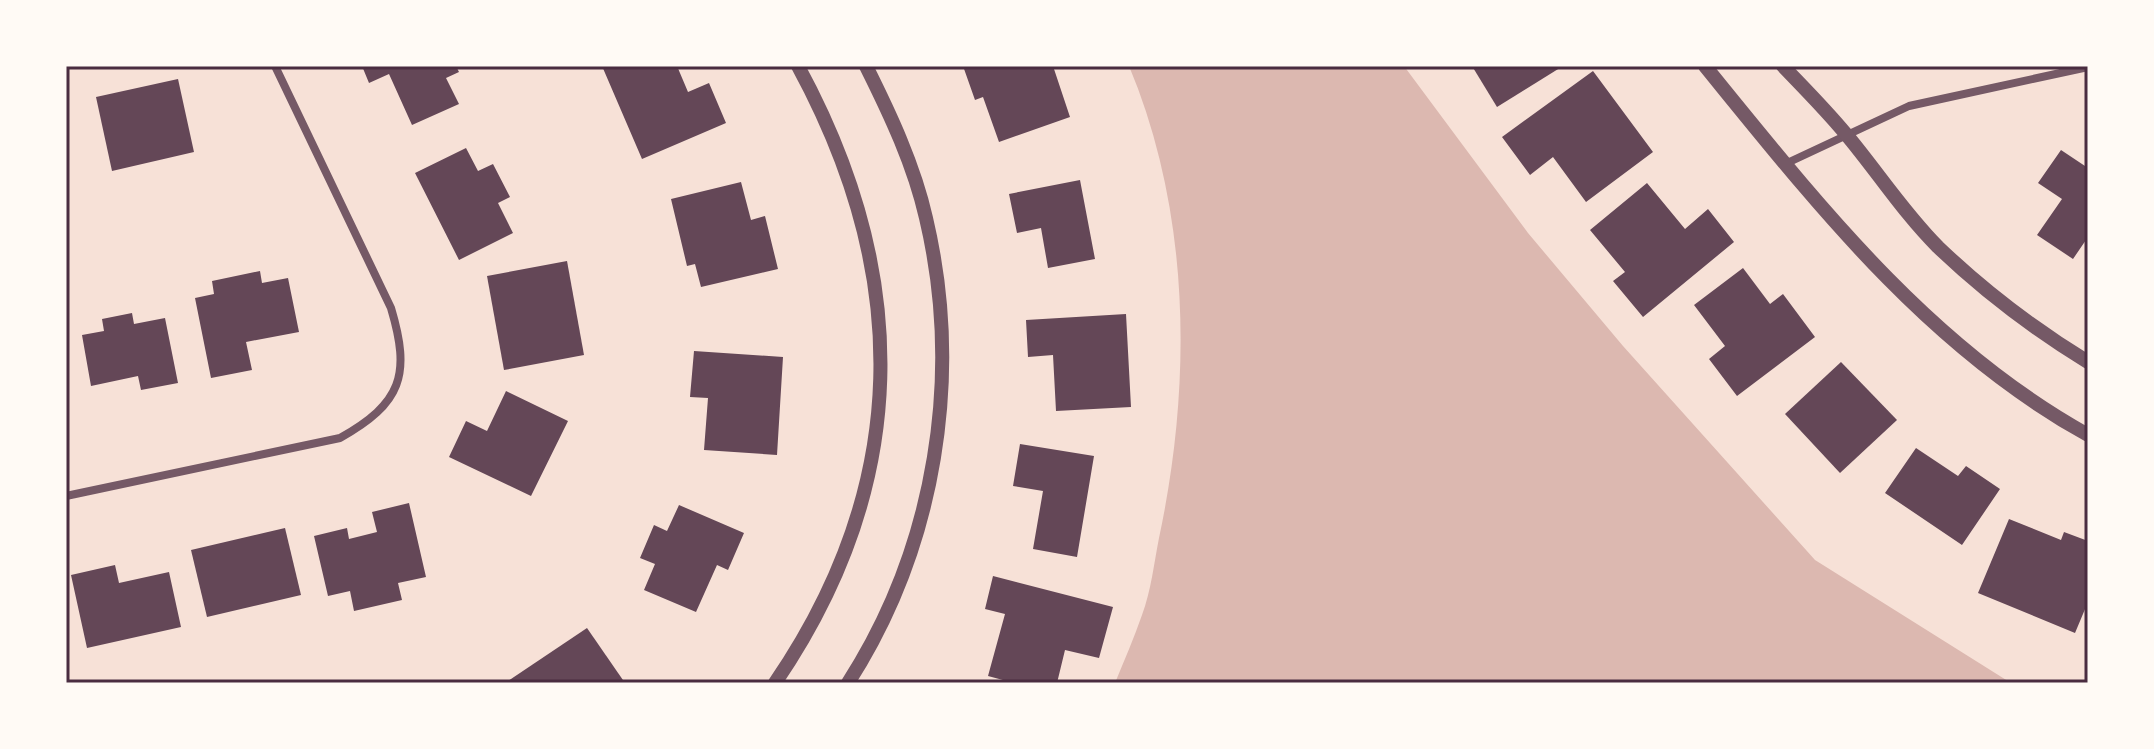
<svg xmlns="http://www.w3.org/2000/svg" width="2154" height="749" font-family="'Fira Sans Condensed',sans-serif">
<rect width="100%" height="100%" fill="#f7e1d7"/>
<!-- water -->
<path fill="#dcb8b0" d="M1129,66H1404L1528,233L1623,346L1815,560L2011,683H1115C1124,661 1134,638 1142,615C1151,591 1154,563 1159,538C1192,384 1191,214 1129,66Z"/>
<!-- building -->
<g fill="#644757">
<polygon points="362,66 456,66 459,72 446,78 459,104 412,125 389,74 369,83"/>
<polygon points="602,66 677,66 688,92 709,83 726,123 642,159"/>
<polygon points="963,66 1053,66 1070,117 999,142 983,97 975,100"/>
<polygon points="1472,66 1563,66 1497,107"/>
<polygon points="1593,71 1653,152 1586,202 1553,157 1530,175 1502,137"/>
<polygon points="178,79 194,152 112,171 96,97"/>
<polygon points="466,148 478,171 493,164 510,197 498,203 513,233 459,260 415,173"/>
<polygon points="2061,150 2088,168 2088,237 2073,259 2037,235 2062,199 2038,183"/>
<polygon points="1080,180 1095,259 1048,268 1041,228 1017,233 1009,194"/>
<polygon points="741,182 751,220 765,216 778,269 701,287 695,264 687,266 671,199"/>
<polygon points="1647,183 1685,229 1708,209 1734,242 1643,317 1613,281 1625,272 1590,230"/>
<polygon points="567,261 584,355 504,370 487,276"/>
<polygon points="1743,268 1770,304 1783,294 1815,337 1737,396 1709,359 1725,346 1694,305"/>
<polygon points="260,271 262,283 288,278 299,332 246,342 252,370 211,378 195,298 214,294 212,281"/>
<polygon points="132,313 134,324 165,318 178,383 141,390 138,376 91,386 82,335 104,331 102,319"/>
<polygon points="1126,314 1131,407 1056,411 1053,355 1028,357 1026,320"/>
<polygon points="694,351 783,357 777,455 704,450 708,398 690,397"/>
<polygon points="1841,362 1897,420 1840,473 1785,414"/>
<polygon points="506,391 568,421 531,496 449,457 466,421 487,431"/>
<polygon points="1020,444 1094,456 1077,557 1033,549 1043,491 1013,486"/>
<polygon points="1916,448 1958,476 1966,466 2000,489 1962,545 1885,493"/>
<polygon points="409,503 426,577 398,583 402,600 354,611 350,591 328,596 314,536 347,528 349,539 377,532 372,512"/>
<polygon points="679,505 744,533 728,570 717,565 696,612 644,590 655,564 640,558 654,525 667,531"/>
<polygon points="2009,519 2061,540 2064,532 2088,541 2088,602 2075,633 1978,593"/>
<polygon points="285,528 301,595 207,617 191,550"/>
<polygon points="115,565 119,583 169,572 181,627 87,648 71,575"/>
<polygon points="993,576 1113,607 1099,658 1065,650 1057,683 1014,683 988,676 1005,614 985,609"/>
<polygon points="587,628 625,683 509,683 508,681"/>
</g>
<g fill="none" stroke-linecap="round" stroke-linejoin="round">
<!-- minor -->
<g stroke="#755966" stroke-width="8">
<polyline points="1785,164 1909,106 2088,67"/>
<path d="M66,496L340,438C402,403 411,375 391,308L275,66"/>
</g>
<!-- tertiary -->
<g stroke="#755966" stroke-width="14">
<path d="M1705,66C1818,205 1929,347 2088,435"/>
<path d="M1783,66C1804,88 1826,110 1845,133C1877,171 1903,212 1938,247C1984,291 2034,329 2088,362"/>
<path d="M775,683C911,484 912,276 798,66"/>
<path d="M848,683C936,546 963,375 926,218C914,165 890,114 866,66"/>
</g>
</g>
<!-- border -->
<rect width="2154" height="749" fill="none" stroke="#fffaf5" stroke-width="136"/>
<rect x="68" y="68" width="2018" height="613" fill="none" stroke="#4a2c40" stroke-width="3"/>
</svg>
